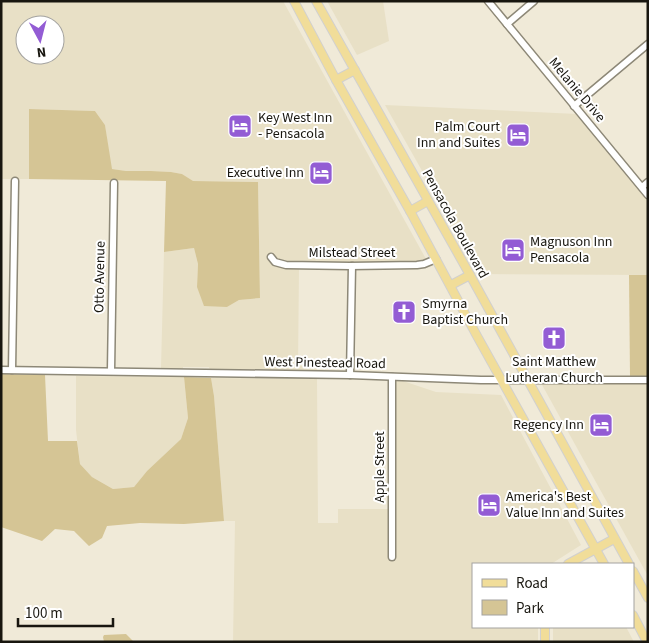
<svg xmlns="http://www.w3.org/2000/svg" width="649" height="643" font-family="'Source Sans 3',sans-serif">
<rect width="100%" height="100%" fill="#f0ead8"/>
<!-- built -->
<g fill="#e8e0c6" fill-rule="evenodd">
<path d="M1,1H283L426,259L417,262H351L286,261L279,260L275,258L272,252L267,255L269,261L274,266L285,268L299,269L298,366H317V371L210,370L209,367H183V369H160L161,368L164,252L194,248L198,264L197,287L227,307L239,300L260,298L258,182L192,181L182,174L171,172L151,171H126L111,169L105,125L95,111L29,109V179H18V178L12,177V179H1ZM25,25H55V55H25Z"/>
<polygon points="327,1 383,1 389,41 357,55"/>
<polygon points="385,105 577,114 648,200 648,275 480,274"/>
<polygon points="76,376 184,377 188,418 181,439 147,471 134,487 113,489 92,477 80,464 76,430"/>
<polygon points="211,378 317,379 318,523 338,523 338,509 389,509 390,560 396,560 395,380 403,381 436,392 501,395 581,545 551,564 473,564 473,627 538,627 538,642 233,642 235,521 224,521 214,396"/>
<polygon points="541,383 648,384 648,576"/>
<polygon points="553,627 626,627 634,642 553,642"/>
</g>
<!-- green -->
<g fill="#d5c595">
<polygon points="29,109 95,111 105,125 112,169 126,171 151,171 171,172 182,174 193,181 258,182 260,298 239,300 227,307 204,306 197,287 198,264 194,248 164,252 166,181 29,179"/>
<polygon points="629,275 648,275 648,377 630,377"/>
<polygon points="1,374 45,375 48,441 77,441 80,464 92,477 113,489 134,487 147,471 181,439 188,418 184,377 211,378 214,396 224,521 184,524 140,523 107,526 102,538 89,546 74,531 55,529 42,541 1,527"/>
<polygon points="126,634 134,642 104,642 103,637 104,635"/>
</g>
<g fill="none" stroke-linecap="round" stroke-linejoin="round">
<!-- minor casing -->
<g stroke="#8d8877" stroke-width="9">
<g id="minor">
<polyline points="488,1 648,195"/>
<polyline points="507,24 534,1"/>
<polyline points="574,106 648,44"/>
<polyline points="642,187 648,182"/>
<polyline points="271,257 275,262 286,265 350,266 417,265 424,264 436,259"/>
<polyline points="1,370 350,375 481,380 648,380"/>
<polyline points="12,370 15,181"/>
<polyline points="111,371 114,183"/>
<polyline points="350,375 352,266"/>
<polyline points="392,377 392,557"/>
</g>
</g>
<!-- major casing -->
<g stroke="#d1d0cf" stroke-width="10">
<g id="major">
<polyline points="294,1 336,80 410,211 477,336 604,564"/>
<polyline points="316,1 470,275 629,564"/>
<polyline points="336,80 355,70"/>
<polyline points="410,211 428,201"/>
<polyline points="451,285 470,275"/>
<polyline points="568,564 614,539"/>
<polyline points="633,571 648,598"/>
<polyline points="633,615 647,642"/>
<polyline points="545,627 545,642"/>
</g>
</g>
<!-- minor -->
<use href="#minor" stroke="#fff" stroke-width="6"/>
<!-- major -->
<use href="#major" stroke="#f1dd99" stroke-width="8"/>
</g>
<!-- icons -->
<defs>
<g id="hotel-square" transform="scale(1.25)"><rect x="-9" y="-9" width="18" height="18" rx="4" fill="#935cd4" stroke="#fff"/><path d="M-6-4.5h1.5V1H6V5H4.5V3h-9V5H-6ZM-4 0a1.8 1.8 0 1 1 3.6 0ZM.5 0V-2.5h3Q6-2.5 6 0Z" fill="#fff"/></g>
<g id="church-square" transform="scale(1.25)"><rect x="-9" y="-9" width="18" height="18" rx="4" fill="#935cd4" stroke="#fff"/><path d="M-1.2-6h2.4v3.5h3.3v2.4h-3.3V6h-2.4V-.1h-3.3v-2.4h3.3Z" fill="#fff"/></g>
</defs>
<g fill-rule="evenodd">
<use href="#hotel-square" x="240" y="126"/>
<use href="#hotel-square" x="518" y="135"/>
<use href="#hotel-square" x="321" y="173"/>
<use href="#hotel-square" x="513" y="250"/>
<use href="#church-square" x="404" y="312"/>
<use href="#church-square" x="554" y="338"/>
<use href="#hotel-square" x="601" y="425"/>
<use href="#hotel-square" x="489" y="505"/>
</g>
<g text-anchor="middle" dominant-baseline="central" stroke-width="4" stroke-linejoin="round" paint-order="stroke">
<!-- street labels -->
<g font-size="14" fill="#18160f" stroke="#fff">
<text transform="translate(577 90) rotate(50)">Melanie Drive</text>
<text transform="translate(455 224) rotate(61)">Pensacola Boulevard</text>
<text x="352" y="253">Milstead Street</text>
<text transform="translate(100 277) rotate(-89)">Otto Avenue</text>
<text transform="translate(325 363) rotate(1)">West Pinestead Road</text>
<text transform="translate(380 467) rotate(-90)">Apple Street</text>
</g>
<!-- poi labels -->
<g font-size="14" fill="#18160f" stroke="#fff" text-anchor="start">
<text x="258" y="118">Key West Inn<tspan x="258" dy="16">- Pensacola</tspan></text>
<text x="500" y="127" text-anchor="end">Palm Court<tspan x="500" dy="16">Inn and Suites</tspan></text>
<text x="304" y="173" text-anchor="end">Executive Inn</text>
<text x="530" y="242">Magnuson Inn<tspan x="530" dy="16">Pensacola</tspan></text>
<text x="422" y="304">Smyrna<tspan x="422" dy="16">Baptist Church</tspan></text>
<text x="554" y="362" text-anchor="middle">Saint Matthew<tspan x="554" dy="16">Lutheran Church</tspan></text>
<text x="584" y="425" text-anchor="end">Regency Inn</text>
<text x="506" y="497">America's Best<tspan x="506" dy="16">Value Inn and Suites</tspan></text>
</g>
</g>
<!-- border -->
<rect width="649" height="643" fill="none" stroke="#18160f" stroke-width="5"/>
<!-- legend -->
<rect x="472" y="563" width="162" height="65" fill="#ffffff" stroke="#a3a29f"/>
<rect x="482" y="579" width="25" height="8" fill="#f1dd99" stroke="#a3a29f"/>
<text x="516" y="588" font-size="15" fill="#18160f">Road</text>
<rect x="482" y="600" width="25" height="15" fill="#d5c595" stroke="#a3a29f"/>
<text x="516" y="613" font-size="15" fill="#18160f">Park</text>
<!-- north arrow -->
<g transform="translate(40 40) rotate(173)"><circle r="24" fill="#ffffff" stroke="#a3a29f"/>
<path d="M0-4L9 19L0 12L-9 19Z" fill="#935cd4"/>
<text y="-8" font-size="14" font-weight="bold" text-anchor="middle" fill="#18160f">N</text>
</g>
<!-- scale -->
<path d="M18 618v8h95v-8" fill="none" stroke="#18160f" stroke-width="2.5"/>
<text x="25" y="618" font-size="15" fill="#18160f" stroke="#ffffff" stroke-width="4" paint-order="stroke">100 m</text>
</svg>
